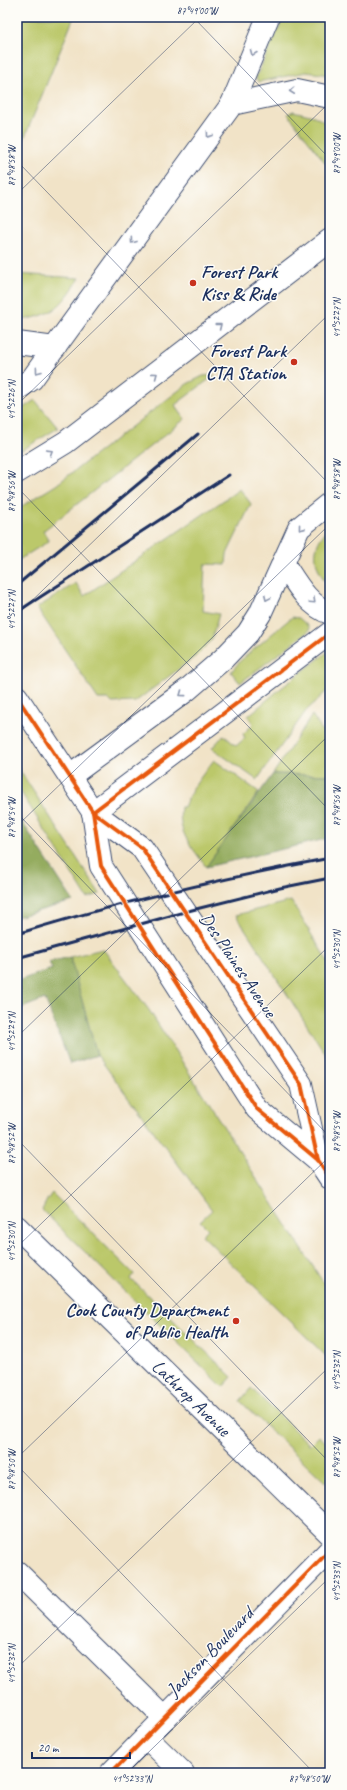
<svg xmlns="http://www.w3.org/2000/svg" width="347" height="1790" font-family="Caveat,sans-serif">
<rect width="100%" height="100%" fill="#fdfcf7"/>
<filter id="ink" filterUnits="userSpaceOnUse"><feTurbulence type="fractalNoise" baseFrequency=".025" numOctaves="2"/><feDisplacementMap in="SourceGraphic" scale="8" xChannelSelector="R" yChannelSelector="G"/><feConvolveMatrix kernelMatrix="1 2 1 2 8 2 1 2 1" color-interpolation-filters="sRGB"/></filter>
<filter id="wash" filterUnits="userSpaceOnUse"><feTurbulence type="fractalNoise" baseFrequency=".012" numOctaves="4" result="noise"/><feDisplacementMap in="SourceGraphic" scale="16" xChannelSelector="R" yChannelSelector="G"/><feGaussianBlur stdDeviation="0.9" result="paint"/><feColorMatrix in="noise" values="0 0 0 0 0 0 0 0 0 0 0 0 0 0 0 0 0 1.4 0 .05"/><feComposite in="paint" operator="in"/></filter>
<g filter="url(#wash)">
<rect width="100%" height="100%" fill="#f1e3c7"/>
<!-- green -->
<g fill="#bbc86a" stroke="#6b7c64">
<polygon points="23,17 74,17 17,156 17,34"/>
<polygon points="284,17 330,17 330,75 306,72 258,82 256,77"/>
<polygon points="293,111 314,116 330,125 330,169 288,114"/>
<path d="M17,274L80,278C59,309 54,315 17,321Z"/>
<polygon points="215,375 175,405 185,419 43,531 49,541 17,561 17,509 56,485 187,384 203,376"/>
<polygon points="35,400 58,428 17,453 17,412"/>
<polygon points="240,489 251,504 227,554 226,565 205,564 203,611 219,614 212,639 196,656 135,702 112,703 108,699 98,699 37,608 76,583 84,596"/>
<path d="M329,528H330V588C313,566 309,548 329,528Z"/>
<polygon points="292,617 299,618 309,627 309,631 240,683 231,672 240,661"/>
<polygon points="330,650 330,688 306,711 257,780 212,748 224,735 236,746 245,738 243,734 253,724 248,716 280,689"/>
<polygon points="312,715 330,742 330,775 273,774"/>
<path d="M214,760L259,792L206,867C192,846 177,834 181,807H184C191,789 202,775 214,760Z"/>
<polygon points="17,766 100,894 87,898 17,786"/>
<polygon points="291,901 330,965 330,1061 236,915"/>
<polygon points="103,949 149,1010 330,1293 330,1360 202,1235 208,1229 200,1221 212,1210 97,1055 70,957"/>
<polygon points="52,1193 134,1274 131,1279 232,1377 223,1387 42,1210 47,1200"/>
<polygon points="251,1388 310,1445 319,1436 330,1446 330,1477 325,1482 240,1401"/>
</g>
<!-- forest -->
<g fill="#94ac5e" stroke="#586e5e">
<polygon points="273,774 330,775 330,838 206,867"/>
<polygon points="17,814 73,901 17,917"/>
<polygon points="70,957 97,1055 70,1064 45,999 17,1010 17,981 52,969 49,962"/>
</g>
</g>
<g filter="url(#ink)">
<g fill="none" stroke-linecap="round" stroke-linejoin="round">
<!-- minor casing -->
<g stroke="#3b4a6e" stroke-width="24">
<g id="minor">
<polyline points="232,104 297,90 330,97"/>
<polyline points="17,389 32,379 42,365 232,104 268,17"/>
<polyline points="17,472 66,442 330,240"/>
<path d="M283,563C295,581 308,606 330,613"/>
<polyline points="70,776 187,690 223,659 248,633 260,614 299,528 330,503"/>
<polyline points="93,812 330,633"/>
<polyline points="17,1227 330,1534"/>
<polyline points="17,1572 165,1718"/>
<polyline points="146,1737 183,1773"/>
<polyline points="111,1773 330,1550"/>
</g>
</g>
<!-- major casing -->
<g stroke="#3b4a6e" stroke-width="24">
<g id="major">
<polyline points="17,697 93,812 142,848 301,1084 318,1160"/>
<polyline points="93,812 101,866 257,1109 318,1160 330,1178"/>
</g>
</g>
<!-- highway casing -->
<g stroke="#3b4a6e" stroke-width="24">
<polyline id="highway" points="17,343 55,348"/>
</g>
<!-- minor -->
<use href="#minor" stroke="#fff" stroke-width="22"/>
<!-- major -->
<use href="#major" stroke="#fff" stroke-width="22"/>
<!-- highway -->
<use href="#highway" stroke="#fff" stroke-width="22"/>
<!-- rail -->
<g stroke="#1b2f5e" stroke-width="3">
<polyline points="17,585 198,434"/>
<polyline points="17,612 229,475"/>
<path d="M17,934C119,902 225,878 330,858"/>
<polyline points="17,958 188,911 280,888 330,878"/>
</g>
<!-- cycleway casing -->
<g stroke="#fdfcf7" stroke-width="6">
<g id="cycleway">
<polyline points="17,697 93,812 142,848 301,1084 318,1160"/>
<polyline points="93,812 101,866 257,1109 318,1160 330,1178"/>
<polyline points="93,812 330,633"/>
<polyline points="111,1773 330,1550"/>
</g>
</g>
<!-- cycleway -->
<use href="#cycleway" stroke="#e8590c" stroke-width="4"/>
</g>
<!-- one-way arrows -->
<defs><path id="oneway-chevron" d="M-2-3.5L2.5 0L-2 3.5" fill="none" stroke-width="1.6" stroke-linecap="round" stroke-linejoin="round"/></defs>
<g stroke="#8d97ae">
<use href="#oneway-chevron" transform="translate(253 53) rotate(112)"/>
<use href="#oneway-chevron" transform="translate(292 91) rotate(174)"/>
<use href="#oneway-chevron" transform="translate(209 135) rotate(126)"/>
<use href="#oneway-chevron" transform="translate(133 241) rotate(126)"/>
<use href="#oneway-chevron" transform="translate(219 326) rotate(-38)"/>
<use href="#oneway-chevron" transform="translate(38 371) rotate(127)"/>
<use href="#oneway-chevron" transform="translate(155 375) rotate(-37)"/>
<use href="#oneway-chevron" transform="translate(50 452) rotate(-32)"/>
<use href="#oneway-chevron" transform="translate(301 528) rotate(129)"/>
<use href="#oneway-chevron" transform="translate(267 598) rotate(114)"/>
<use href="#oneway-chevron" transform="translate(313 601) rotate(43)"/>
<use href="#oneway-chevron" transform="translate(182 694) rotate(144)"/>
</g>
</g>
<!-- ticks -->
<path fill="none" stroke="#1b2f5e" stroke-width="1" stroke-opacity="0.45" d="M193,17L330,159M17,161L330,485M17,194L200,17M17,405L330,102M17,487L330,811M17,615L330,313M17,813L330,1137M17,826L330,524M17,1037L330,734M17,1139L330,1463M17,1247L330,945M17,1458L330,1156M17,1465L314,1773M17,1668L330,1366M127,1773L330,1577"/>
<!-- markers -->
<g fill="#c8321e" stroke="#fdfcf7" stroke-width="1.5">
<circle cx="193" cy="283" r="4"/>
<circle cx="294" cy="362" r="4"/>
<circle cx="236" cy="1321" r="4"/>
</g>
<g text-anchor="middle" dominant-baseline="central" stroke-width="3" stroke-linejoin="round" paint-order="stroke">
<!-- poi labels -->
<g font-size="19" font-weight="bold" fill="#1b2f5e" stroke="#fdfcf7" text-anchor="end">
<text x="201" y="272" text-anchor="start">Forest Park<tspan x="201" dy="22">Kiss &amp; Ride</tspan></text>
<text x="286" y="351">Forest Park<tspan x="286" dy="22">CTA Station</tspan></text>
<text x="228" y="1310">Cook County Department<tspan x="228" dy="22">of Public Health</tspan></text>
</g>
<!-- street labels -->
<g font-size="19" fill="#1b2f5e" stroke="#fdfcf7">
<text transform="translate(238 965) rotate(56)">Des Plaines Avenue</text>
<text transform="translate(191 1398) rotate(44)">Lathrop Avenue</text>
<text transform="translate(210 1652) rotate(-46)">Jackson Boulevard</text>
</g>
</g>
<!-- margin -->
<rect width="347" height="1790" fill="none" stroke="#fdfcf7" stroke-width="44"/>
<!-- scale -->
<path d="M32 1752v6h98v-6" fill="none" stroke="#1b2f5e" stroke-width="2"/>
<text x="38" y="1752" font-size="12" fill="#1b2f5e" stroke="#fdfcf7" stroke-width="3" paint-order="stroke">20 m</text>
<rect x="22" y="22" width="303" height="1746" fill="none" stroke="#1b2f5e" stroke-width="1.5"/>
<g font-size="10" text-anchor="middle" fill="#1b2f5e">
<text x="197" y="14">87°49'00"W</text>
<text transform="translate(336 154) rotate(-90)" y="4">87°49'00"W</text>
<text transform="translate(11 166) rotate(-90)" y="4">87°48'58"W</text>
<text transform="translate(336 318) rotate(-90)" y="4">41°52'27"N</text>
<text transform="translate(11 400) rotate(-90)" y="4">41°52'26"N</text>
<text transform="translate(336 480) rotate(-90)" y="4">87°48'58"W</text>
<text transform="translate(11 492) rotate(-90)" y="4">87°48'56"W</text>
<text transform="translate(11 610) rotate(-90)" y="4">41°52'27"N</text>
<text transform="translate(336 806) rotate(-90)" y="4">87°48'56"W</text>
<text transform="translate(11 818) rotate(-90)" y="4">87°48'54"W</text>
<text transform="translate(336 950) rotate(-90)" y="4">41°52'30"N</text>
<text transform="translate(11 1032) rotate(-90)" y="4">41°52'29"N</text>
<text transform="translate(336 1132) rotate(-90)" y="4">87°48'54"W</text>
<text transform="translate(11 1144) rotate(-90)" y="4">87°48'52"W</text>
<text transform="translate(11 1242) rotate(-90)" y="4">41°52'30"N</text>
<text transform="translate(336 1371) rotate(-90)" y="4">41°52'32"N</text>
<text transform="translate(336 1458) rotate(-90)" y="4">87°48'52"W</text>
<text transform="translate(11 1470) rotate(-90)" y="4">87°48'50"W</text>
<text transform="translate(336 1582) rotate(-90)" y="4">41°52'33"N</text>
<text transform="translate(11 1664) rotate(-90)" y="4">41°52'32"N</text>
<text x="132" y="1782">41°52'33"N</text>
<text x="309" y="1782">87°48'50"W</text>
</g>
</svg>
